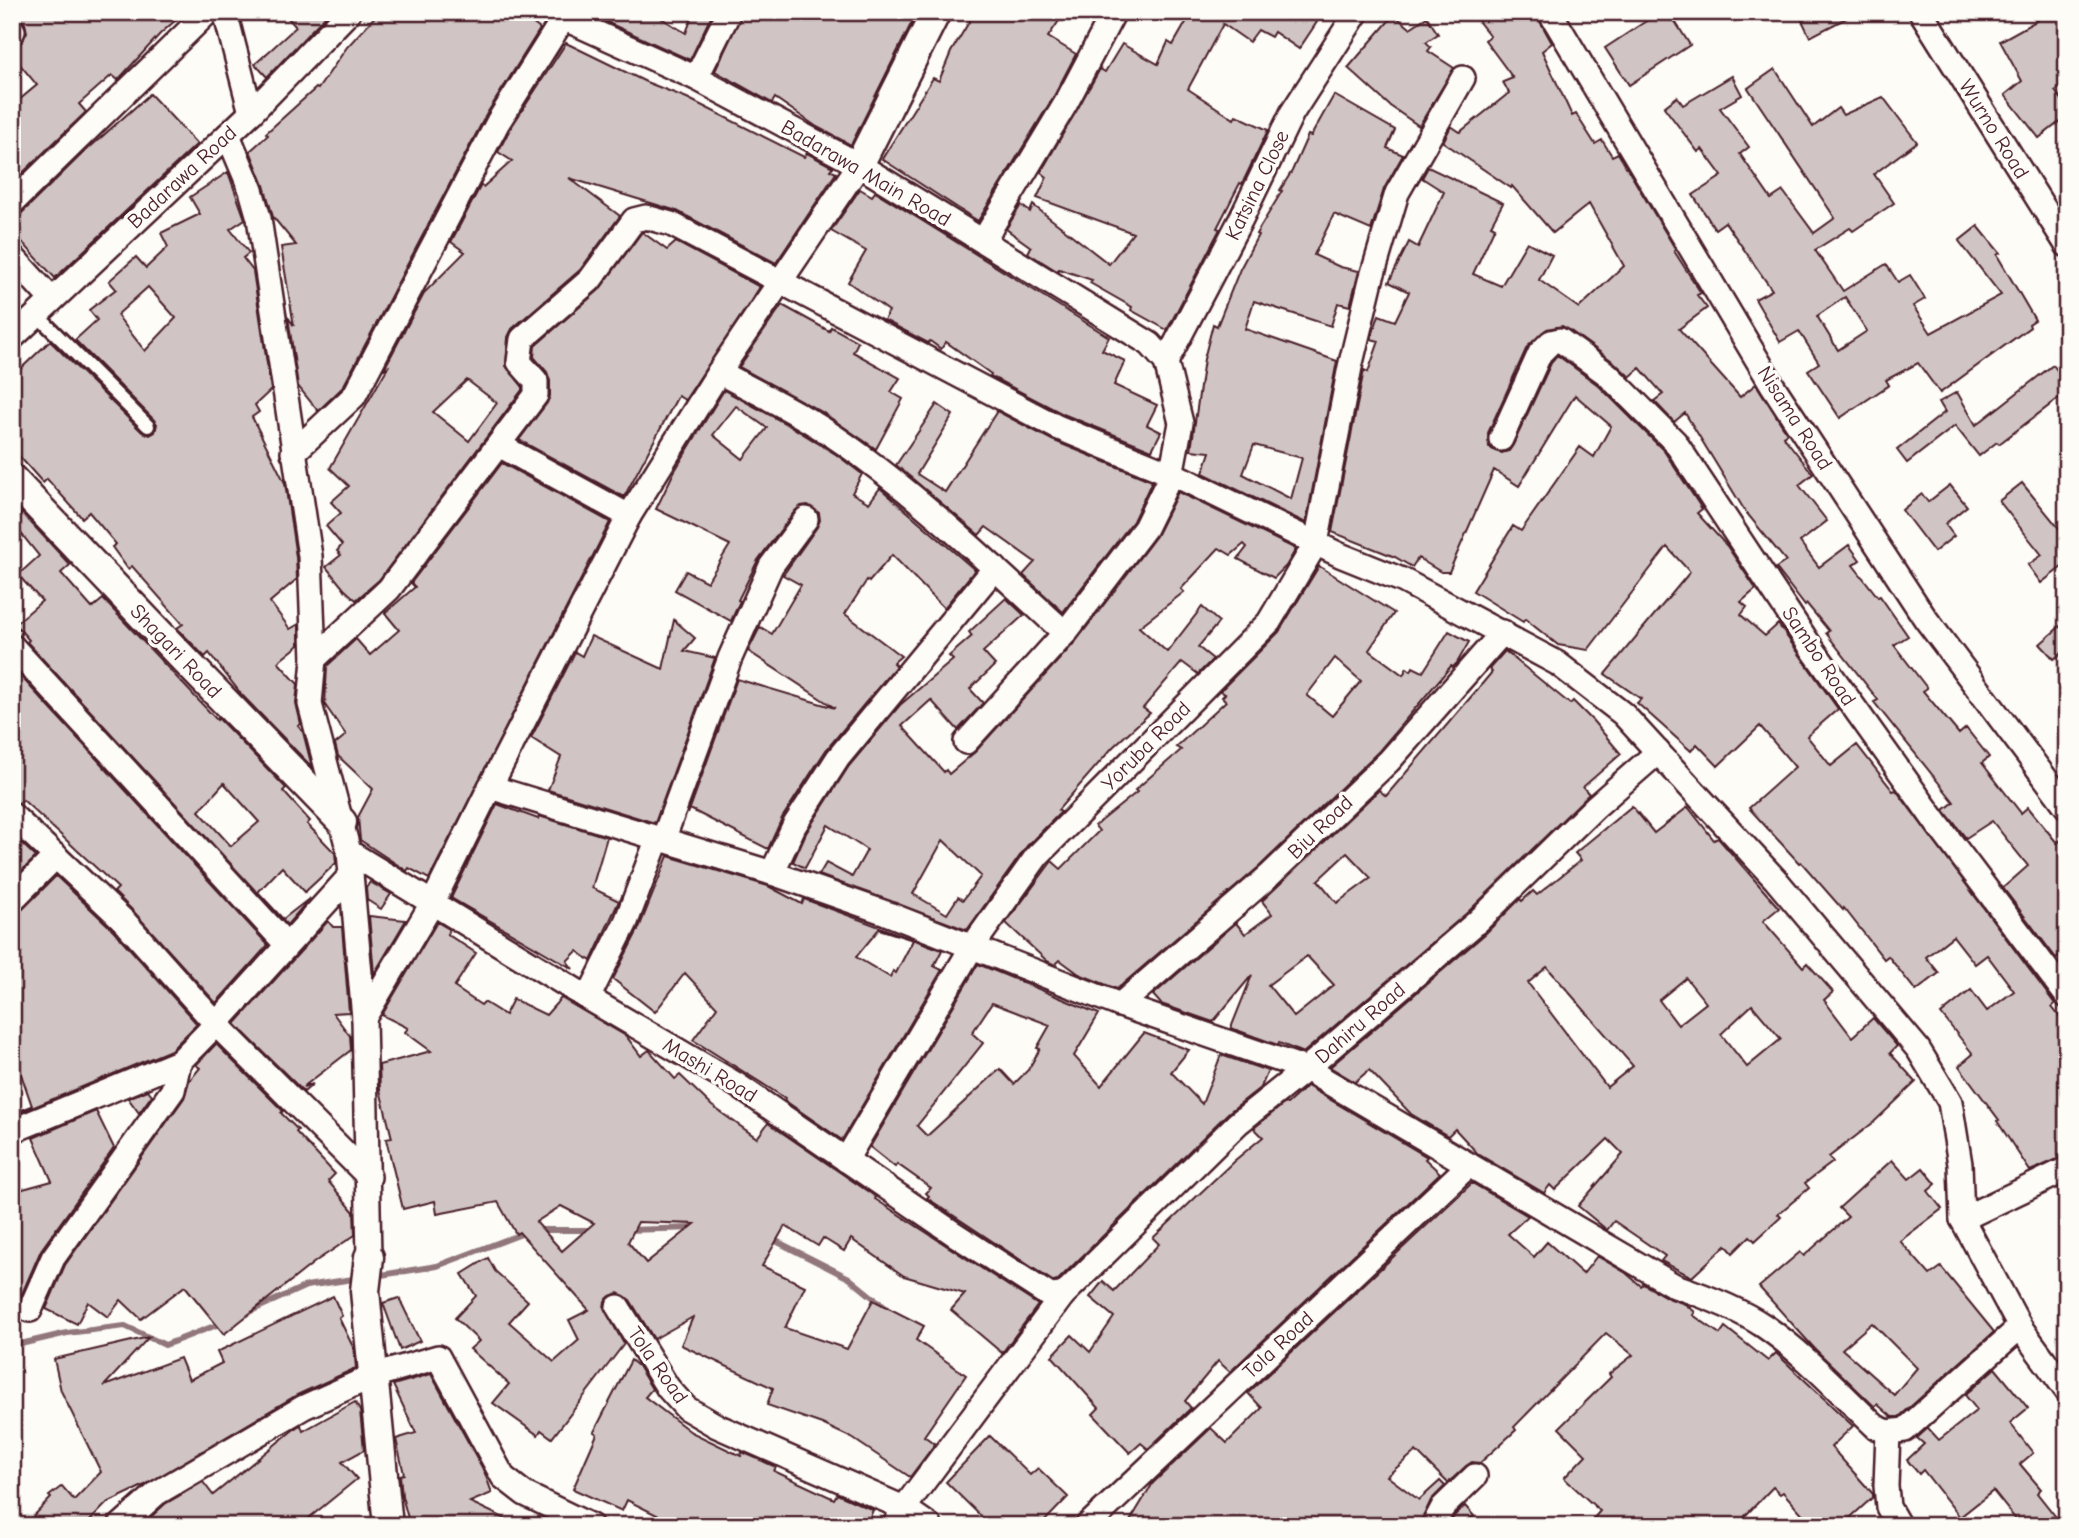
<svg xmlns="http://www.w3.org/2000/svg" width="2079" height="1538" font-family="'Comic Neue',sans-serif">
<rect width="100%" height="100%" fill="#fdfcf7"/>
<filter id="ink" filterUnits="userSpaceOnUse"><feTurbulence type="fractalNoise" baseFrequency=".0143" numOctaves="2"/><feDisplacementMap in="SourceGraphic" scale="14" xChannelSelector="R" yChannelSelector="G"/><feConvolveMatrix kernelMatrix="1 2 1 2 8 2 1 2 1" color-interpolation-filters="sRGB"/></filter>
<g filter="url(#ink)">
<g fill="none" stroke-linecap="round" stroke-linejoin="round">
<!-- stream -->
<g stroke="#91777b" stroke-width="6">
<polyline points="626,1230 696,1228"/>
<polyline points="770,1238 849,1278 886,1308"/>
<polyline points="375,1276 437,1266 532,1230 594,1230"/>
<polyline points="251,1311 306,1286 360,1278"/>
<polyline points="12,1346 67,1333 125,1326 165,1345 222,1323"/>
</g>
</g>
<!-- building -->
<g fill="#d0c5c4" stroke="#4a1f2b" stroke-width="2" fill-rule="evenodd">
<polygon points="12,12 185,12 160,34 118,80 112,75 79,104 86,112 12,183 12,106 37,85 12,55 12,45 21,43 27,32 25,23 19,19 12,17"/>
<polygon points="283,12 329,12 267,77 255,64 296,27"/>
<polygon points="379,12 518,12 540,29 486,115 343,387 318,411 298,386 288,317 294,326 281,247 296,245 273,217 264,185 250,151 268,135 266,133 316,88 318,89 347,47"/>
<polygon points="591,12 651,12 686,33 694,12 713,12 690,60 613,25"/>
<polygon points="743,12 917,12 851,145 817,127 775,98 772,103 715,71"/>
<polygon points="975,12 1065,12 1048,37 1076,54 1054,96 978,221 882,159 933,78 939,81 951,52"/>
<polygon points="1192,12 1303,12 1317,22 1299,49 1274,32 1271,37 1258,30 1249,42 1223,24 1188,89 1234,119 1236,115 1268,130 1242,184 1240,183 1217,228 1220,229 1167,330 1131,310 1132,307 1090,283 1092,280 1059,269 1057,271 1028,253 1031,247 1006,229 1021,205 1030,212 1033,205 1109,264 1133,233 1037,198 1047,177 1041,172 1100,69 1105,72 1122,44 1158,64 1168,42 1173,45"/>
<polygon points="1471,12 1534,12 1537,16 1552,43 1542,51 1572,116 1576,114 1595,144 1602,140 1612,156 1618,153 1676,250 1674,251 1701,293 1697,295 1707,308 1679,329 1740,397 1756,384 1787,433 1783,436 1813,474 1799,485 1827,521 1800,542 1819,567 1849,545 1860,560 1853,565 1878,597 1880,596 1908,636 1894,645 1927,688 1923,691 1959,734 1966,728 1989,757 1982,763 2021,813 2028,807 2057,843 2067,835 2067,950 2056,958 2003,888 2028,866 1992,821 1966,838 1944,810 1954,802 1874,702 1878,700 1826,633 1829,631 1807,604 1805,606 1776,568 1786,561 1745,511 1685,413 1674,422 1654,401 1663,394 1640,368 1630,377 1615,363 1568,329 1562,326 1547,329 1527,347 1488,433 1489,447 1495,451 1502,453 1509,451 1513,445 1552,361 1557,355 1598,385 1664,451 1702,509 1697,513 1727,546 1756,589 1741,602 1747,607 1741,615 1765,636 1778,624 1838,709 1807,736 1831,766 1857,745 1893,791 1896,790 2055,1004 2052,1007 2067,1026 2067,1155 2030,1171 1997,1121 1999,1120 1959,1066 1973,1054 1941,1014 1971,990 1987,1011 2014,991 1987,955 1975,964 1953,936 1926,957 1939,973 1916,991 1888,956 1884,959 1844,908 1843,910 1801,862 1799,863 1749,808 1795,767 1760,726 1718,766 1697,744 1691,751 1637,703 1641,699 1605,674 1690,572 1667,547 1588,650 1558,645 1525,619 1523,622 1473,591 1513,526 1521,531 1580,447 1594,457 1611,426 1575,395 1519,486 1494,470 1449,572 1441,572 1418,558 1412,567 1395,557 1332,532 1364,370 1368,372 1379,341 1371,339 1379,315 1395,321 1409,292 1389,282 1409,242 1418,247 1444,192 1422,178 1428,167 1503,203 1491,225 1495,227 1473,274 1501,286 1527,242 1552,255 1539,280 1579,308 1624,266 1589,204 1553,233 1512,186 1511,188 1443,142 1451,126 1460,132 1509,93 1503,82 1513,78 1485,40 1490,36"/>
<polygon points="1660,12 1669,12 1690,45 1629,85 1605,48"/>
<polygon points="1798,12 1858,12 1810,37"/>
<polygon points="2033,12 2067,12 2067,83 2055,91 2067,106 2067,116 2039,138 2005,95 2022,81 2000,41 2038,20"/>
<polygon points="1394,15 1410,28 1427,17 1438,34 1426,42 1431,47 1428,51 1454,68 1419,126 1390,106 1348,68"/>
<path d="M566,43L646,82L687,98L804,157L807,153L833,167L830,170L836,173L776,263L677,211L569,178L620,216L580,270L512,329L508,337L506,366L522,386V390L379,580L356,600L344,589L326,567L341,555L337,551L342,545L326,526L341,513L331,502L349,486L330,468L388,367L384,369L425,292L465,252L451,242L481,185L483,187L512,161L498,152L510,129ZM467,380L497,403L469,441L433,412Z"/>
<path d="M1775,69L1813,127L1838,108L1843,115L1883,97L1917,142L1874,174L1894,203L1853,231L1850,228L1815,250L1843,291L1886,264L1898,282L1910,275L1925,299L1913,306L1931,333L2001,295L1959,241L1978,226L2000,253L1997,255L2035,320L2029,324L2030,327L1940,393L1918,363L1886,380L1889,385L1840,418L1808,370L1819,363L1799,331L1780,342L1755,299L1772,290L1725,222L1715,229L1693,195L1722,176L1702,149L1698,152L1664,107L1677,97L1683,105L1732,76L1742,95L1720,108L1749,147L1740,154L1771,199L1783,191L1814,233L1835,218L1748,88ZM1845,297L1867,331L1838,350L1817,316Z"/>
<polygon points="150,94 197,144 55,278 12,231 12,217 22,213 79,157"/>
<path d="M1334,95L1395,130L1387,148L1403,155L1384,189L1371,230L1334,214L1314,255L1340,267L1359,271L1350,306L1338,303L1331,326L1254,301L1245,329L1337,361L1306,523L1203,473L1210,452L1191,450L1204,359L1213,324L1217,326L1240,269L1258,235L1256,234L1282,191L1280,190L1292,171L1308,135L1311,136ZM1254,445L1302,458L1291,499L1243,474Z"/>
<path d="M228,172L245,219L230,229L249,253L243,258L253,271L271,390L255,405L259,412L252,417L285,483L296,557L297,579L270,602L290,629L299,624V645L278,662L298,684L296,703L301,724L298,726L303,732L312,767L242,695L209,653L205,657L177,628L183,624L132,566L128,569L112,547L116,544L89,512L82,518L47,479L43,483L12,448V377L50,341L142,432L150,435L155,432L157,424L154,420L75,340L97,320L89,310L116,289L109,281L136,257L146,268L168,247L161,233L200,214L190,197ZM148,287L176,318L145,351L117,315Z"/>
<polygon points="860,189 872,196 875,192 884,197 1109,337 1102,350 1125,361 1114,385 1157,405 1147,425 1161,432 1152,450 1063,414 990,376 991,374 946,342 941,349 930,341 928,343 884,320 889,311 848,282 866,251 831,231"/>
<polygon points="642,232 667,250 676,242 760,287 685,400 678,396 624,497 519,440 547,403 550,396 550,381 547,372 534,357 535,346 599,290"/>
<polygon points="782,305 829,331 831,327 858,342 853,352 900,378 891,392 903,399 876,449 822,412 739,367"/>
<polygon points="2053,365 2067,383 2067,392 1999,444 1997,442 1979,456 1955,426 1907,463 1897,450 1945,412 1939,402 1957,392 1976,425"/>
<path d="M724,390L792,427L837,455L862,474L852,493L869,503L880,488L975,570L944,608L892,555L869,582L867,580L845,614L901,656L893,663L896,666L826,750L782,818L768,849L690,809L688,814L737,679L835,708L748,651L760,627L772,634L801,585L783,575L817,527L820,520L819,513L808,505L801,506L795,511L758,560L738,600L740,601L731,621L675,590L686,571L707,582L730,545L656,509L674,472ZM736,406L767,428L743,459L713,435Z"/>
<polygon points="937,404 953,415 917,474 945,492 997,411 1052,440 1152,481 1133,521 1063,612 1023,575 1035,562 986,527 979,535 896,465"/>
<polygon points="502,463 610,522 429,879 409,868 407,871 360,840 358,817 373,789 338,756 335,744 346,735 325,705 327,666 356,639 370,655 399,630 385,613 415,587 411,583"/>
<polygon points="2022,483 2067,538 2067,563 2041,583 2028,565 2042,555 1999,501"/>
<polygon points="1950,485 1967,506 1945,524 1954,536 1934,552 1902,510 1922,494 1928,502"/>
<path d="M1178,492L1296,549L1286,566L1274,578L1238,559L1247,547L1244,544L1231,555L1219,548L1181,589L1184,592L1139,627L1167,652L1202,607L1219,622L1198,647L1213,659L1198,674L1182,662L1143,708L1150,713L1113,747L1058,810L1061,812L1027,846L967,930L819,875L826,863L852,877L867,850L828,825L805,868L793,862L806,833L849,766L900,705L953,660L949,656L972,636L969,632L1006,598L1024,615L983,652L995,665L970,689L983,703L958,730L931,700L902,726L944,772L946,770L949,774L976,751L1076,641L1156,536ZM943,840L981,876L963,900L958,897L947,914L913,894Z"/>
<path d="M22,513L70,565L61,573L92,608L103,599L217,720L218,718L286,788L283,791L310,821L307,824L335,853L336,863L305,892L282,867L258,892L283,919L310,898L287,925L27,642L29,640L15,624L42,601L18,575L39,556L12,522ZM224,783L259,822L231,846L199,811Z"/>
<path d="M1319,566L1394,613L1369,650L1403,675L1407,668L1411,671L1413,667L1423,672L1449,631L1469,642L1457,663L1453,667L1451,666L1379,751L1260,866L1117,989L1079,974L1060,960L1055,965L1047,961L1006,923L1052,861L1061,869L1099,831L1095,826L1137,792L1135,790L1181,750L1176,747L1226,701L1222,697L1225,694L1220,691L1279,632ZM1335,658L1361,681L1332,716L1307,695Z"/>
<polygon points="674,620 695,638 684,651 715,658 655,823 548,790 561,757 531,738 575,652 582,656 591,636 663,669"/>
<polygon points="2067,620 2067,648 2054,659 2040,644"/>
<path d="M1505,651L1570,704L1573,701L1593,721L1621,754L1583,787L1589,794L1468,912L1303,1053L1279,1043L1278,1045L1231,1028L1252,975L1213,1022L1161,1004L1153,995L1236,923L1245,934L1272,914L1262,901L1379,790L1386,796L1482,684L1492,672L1489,669ZM1347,853L1371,878L1337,903L1318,880ZM1307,956L1334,985L1294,1017L1268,985Z"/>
<polygon points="12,667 268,945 216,1003 134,912 114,892 118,888 23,800 19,803 12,801"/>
<polygon points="497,804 538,819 539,816 607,837 592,888 619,901 591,961 577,951 567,961 573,969 451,898"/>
<path d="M1632,806L1654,833L1688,807L1714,840L1718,838L1779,908L1763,921L1803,967L1807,963L1833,992L1824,1000L1852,1037L1873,1018L1897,1046L1890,1053L1916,1082L1874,1122L1829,1157L1833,1162L1805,1183L1809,1188L1778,1214L1781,1217L1755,1241L1750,1236L1733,1253L1726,1245L1692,1277L1661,1261L1665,1256L1614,1221L1607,1230L1578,1206L1623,1154L1608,1139L1555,1190L1550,1185L1544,1193L1478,1154L1455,1129L1448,1136L1411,1114L1369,1070L1355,1082L1330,1067L1486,933L1520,899L1522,901L1533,891L1537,895L1581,860L1575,853ZM1547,967L1633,1066L1607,1087L1528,983ZM1686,978L1706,1003L1678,1025L1659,1000ZM1752,1005L1781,1039L1747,1067L1721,1034Z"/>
<polygon points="18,840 36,857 12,880 12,846"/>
<path d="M668,856L768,886L802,904L804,899L942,950L934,966L942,970L842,1140L784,1100L785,1098L693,1040L717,1007L685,973L655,1012L613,979L639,928ZM879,929L913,940L896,973L893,971L890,977L856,957Z"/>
<polygon points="56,876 114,931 197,1024 171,1050 22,1112 21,1110 32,1106 12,1048 12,914 22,910"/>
<polygon points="370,882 391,894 381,909 367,900 366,888"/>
<polygon points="369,916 406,920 374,974"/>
<polygon points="328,921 333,927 342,927 349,1012 333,1013 350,1036 351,1050 303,1087 313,1084 304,1092 235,1024"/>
<path d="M437,922L449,929L447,934L476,953L454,987L481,1005L484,1002L505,1015L513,999L546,1015L561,998L626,1036L641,1056L649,1050L675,1079L680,1075L712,1106L757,1138L768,1123L876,1197L875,1199L1038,1305L1002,1353L951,1310L965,1294L904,1276L851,1239L844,1251L823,1238L818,1246L785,1226L762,1266L805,1286L785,1328L847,1349L873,1300L924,1326L916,1340L966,1375L924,1436L935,1444L910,1477L852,1438L822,1424L767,1405L773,1388L681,1345L693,1317L654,1339L630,1300L618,1293L610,1296L605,1301L604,1308L624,1344L552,1438L541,1430L538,1435L493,1403L509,1384L470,1349L479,1341L455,1318L476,1296L462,1274L488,1258L495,1271L528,1301L509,1322L554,1362L579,1340L569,1320L589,1310L519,1232L516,1234L498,1202L437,1214L435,1201L403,1209L386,1139L392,1138L380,1090L379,1065L431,1051L405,1032L408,1028L382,1015ZM561,1206L594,1223L562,1251L536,1222ZM638,1222L695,1224L646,1263L628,1242Z"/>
<path d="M978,964L1099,1014L1074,1056L1101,1086L1144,1033L1189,1050L1171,1072L1202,1104L1221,1055L1268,1071L1261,1087L1228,1113L1057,1281L1054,1282L927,1198L929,1196L926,1193L931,1188L897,1164L895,1167L870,1147ZM992,1003L1050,1025L1037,1048L1040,1049L1028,1070L1014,1084L1000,1069L927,1136L917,1126L983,1043L972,1033Z"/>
<polygon points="216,1044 283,1111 281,1113 298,1130 296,1132 335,1174 328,1181 354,1212 355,1235 316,1261 224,1334 185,1286 141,1319 121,1300 108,1317 88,1302 77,1324 46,1309 65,1265 184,1098 189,1081 200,1068 196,1065"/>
<polygon points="1307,1086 1427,1157 1425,1159 1440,1173 1230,1372 1218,1361 1185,1401 1191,1408 1148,1449 1141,1443 1130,1453 1093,1414 1099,1408 1052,1356 1072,1335 1090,1352 1114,1317 1090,1297 1103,1281 1114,1291 1159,1244 1153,1238 1234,1161 1263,1137 1254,1128 1285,1103 1287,1104"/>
<polygon points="148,1090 152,1095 139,1113 128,1098"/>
<polygon points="96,1111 114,1148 41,1250 21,1296 12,1292 12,1192 52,1181 33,1138"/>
<path d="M1892,1160L1909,1179L1923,1168L1936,1184L1928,1191L1942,1209L1900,1241L1930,1275L1941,1267L1994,1332L1899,1417H1892L1877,1404L1875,1407L1815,1349L1759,1287L1800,1252L1804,1256L1848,1217L1839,1208ZM1872,1323L1917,1368L1894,1395L1842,1349Z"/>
<polygon points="1472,1183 1528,1216 1508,1234 1534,1257 1547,1242 1583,1274 1597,1256 1626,1273 1641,1286 1643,1284 1668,1298 1685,1304 1695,1312 1693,1315 1720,1334 1725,1327 1768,1361 1776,1353 1853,1426 1831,1447 1873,1494 1873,1497 1841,1526 1813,1526 1783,1492 1780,1494 1773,1487 1745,1516 1755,1526 1587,1526 1600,1511 1564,1478 1586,1455 1559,1428 1611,1377 1609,1374 1633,1355 1606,1333 1514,1427 1516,1430 1480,1463 1472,1462 1466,1466 1448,1483 1416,1451 1387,1476 1419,1500 1440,1481 1445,1486 1431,1500 1419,1526 1127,1526 1153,1483 1211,1428 1227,1443 1262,1408 1248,1393"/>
<polygon points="333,1296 342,1316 339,1318 354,1349 356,1368 297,1395 145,1485 107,1503 85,1526 24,1526 51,1498 49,1496 62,1486 74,1500 101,1472 61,1391 54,1359 149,1337 104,1386 180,1358 189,1380 222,1363 217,1352"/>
<polygon points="399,1298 420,1341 400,1350 383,1303"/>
<polygon points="631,1360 638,1366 652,1389 645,1397 691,1432 741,1456 742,1452 776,1467 774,1471 834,1499 837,1494 873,1510 866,1526 657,1526 661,1517 627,1500 622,1511 573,1489 597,1434 594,1432"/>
<polygon points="1995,1368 2028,1408 2010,1423 2033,1453 2020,1464 2041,1489 2037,1493 2063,1526 2021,1526 1993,1491 1960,1517 1923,1470 1919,1474 1907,1460 1924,1444 1917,1438 1928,1428 1939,1440 1977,1410 1965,1395"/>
<polygon points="431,1374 484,1471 492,1493 470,1502 521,1526 410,1526 402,1496 400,1475 404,1474 396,1439 416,1433 393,1385"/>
<polygon points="355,1402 360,1411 364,1450 342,1462 357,1479 299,1526 141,1526 165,1504 203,1482 213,1495 298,1426 301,1425 303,1431"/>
<polygon points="990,1436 1030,1475 1038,1468 1068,1497 1040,1526 991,1526 946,1482"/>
<polygon points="1465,1506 1474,1516 1464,1526 1449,1526 1454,1516"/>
</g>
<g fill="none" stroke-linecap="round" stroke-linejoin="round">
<!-- service casing -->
<g stroke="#4a1f2b" stroke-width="18">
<polyline id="service" points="37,315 148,426"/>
</g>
<!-- minor casing -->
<g stroke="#4a1f2b" stroke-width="28">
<g id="minor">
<polyline points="225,12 251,113"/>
<polyline points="550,12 696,78 859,165 1150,344 1166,362 1181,423 1171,475 1145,528 1065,633 966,742"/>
<polyline points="1550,12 1773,386 1925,618 2067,807"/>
<polyline points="1921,12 2067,245"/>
<polyline points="12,31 13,31"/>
<polyline points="696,78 729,12"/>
<polyline points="228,135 251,190 259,218 310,556 314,659 310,704 349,852 364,1018 369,1257"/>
<polyline points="12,203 208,12"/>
<polyline points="983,241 1066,103 1114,12"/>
<polyline points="12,256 52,300"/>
<polyline points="12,338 251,113 349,12"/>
<polyline points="1166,362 1241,219 1292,113 1357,12"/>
<path d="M719,372C762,395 806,416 845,444C924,500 994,568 1065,633"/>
<polyline points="1501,439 1540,353 1551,342 1560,340 1607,374 1675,442 1811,647 1938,825 2067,996"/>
<polyline points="499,445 629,516"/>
<polyline points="293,453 354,396 498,122 563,19"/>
<polyline points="12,646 287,945"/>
<polyline points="314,659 389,589 536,395 536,381 519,362 522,339 590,280 634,220 646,217 671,224 1057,427 1177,476 1340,555 1402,580 1557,663 1623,714 1689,786 1776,880 1918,1049 1950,1102 1960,1164 1962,1219"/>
<path d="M490,787L772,873L886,913L1120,1005L1306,1069L1675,1286C1705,1296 1737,1308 1764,1326C1805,1354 1840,1393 1876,1427L1888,1432L1905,1430L2020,1327"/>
<polyline points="12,815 124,921 216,1024 369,1177"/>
<polyline points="663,840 730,658 771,566 806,519"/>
<polyline points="349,852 588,998 737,1085 953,1233 1050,1296 1063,1295"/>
<polyline points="772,873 794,826 838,758 995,568"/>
<polyline points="12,900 56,856"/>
<polyline points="588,998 626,922 658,838"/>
<polyline points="1120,1005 1269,876 1389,761 1503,632"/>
<polyline points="364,1018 433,902 490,787 629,516 719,372 859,165"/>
<polyline points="12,1131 179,1062"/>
<polyline points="846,1160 972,947 1037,856 1269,622 1316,543 1350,367 1371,280 1397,193 1463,78"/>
<polyline points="2067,1169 1962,1219 2020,1327 2067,1391"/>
<polyline points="618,1307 668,1388 686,1408 717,1426 904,1508 930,1526"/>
<polyline points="30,1310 53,1258 173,1090 179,1062 216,1024 351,875"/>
<polyline points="1888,1432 1886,1486 1888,1507 1899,1526"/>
<polyline points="120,1526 157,1493 304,1407 373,1376 438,1357 503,1477 525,1494 591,1526"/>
<polyline points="894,1526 904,1508 1063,1295 1238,1123 1306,1069 1477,922 1595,807 1658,752"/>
<polyline points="1087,1526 1469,1165"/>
<polyline points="1433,1526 1443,1507 1475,1476"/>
</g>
</g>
<!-- tertiary casing -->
<g stroke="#4a1f2b" stroke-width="33">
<g id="tertiary">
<polyline points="859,165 936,12"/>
<polyline points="12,479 176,651 342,822"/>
<polyline points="369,1257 365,1291 388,1526"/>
</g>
</g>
<!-- service -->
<use href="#service" stroke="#fdfcf7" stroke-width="12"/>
<!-- minor -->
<use href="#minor" stroke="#fdfcf7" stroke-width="23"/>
<!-- tertiary -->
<use href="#tertiary" stroke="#fdfcf7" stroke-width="28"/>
</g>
</g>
<g text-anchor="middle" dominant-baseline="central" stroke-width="7" stroke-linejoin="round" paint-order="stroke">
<!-- street labels -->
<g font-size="21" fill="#4a1f2b" stroke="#fdfcf7">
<text transform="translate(1994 129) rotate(58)">Wurno Road</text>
<text transform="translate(866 173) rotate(30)">Badarawa Main Road</text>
<text transform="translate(182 177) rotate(-43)">Badarawa Road</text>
<text transform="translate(1257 185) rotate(-64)">Katsina Close</text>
<text transform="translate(1795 418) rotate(57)">Nisama Road</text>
<text transform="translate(176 651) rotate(46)">Shagari Road</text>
<text transform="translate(1819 656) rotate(56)">Sambo Road</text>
<text transform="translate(1146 746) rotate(-45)">Yoruba Road</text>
<text transform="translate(1320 827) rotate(-44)">Biu Road</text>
<text transform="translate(1360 1023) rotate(-41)">Dahiru Road</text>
<text transform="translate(710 1070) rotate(31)">Mashi Road</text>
<text transform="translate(1278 1345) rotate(-43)">Tola Road</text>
<text transform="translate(658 1365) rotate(55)">Tola Road</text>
</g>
</g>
<!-- margin -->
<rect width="2079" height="1538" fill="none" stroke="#fdfcf7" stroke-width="42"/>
<rect x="21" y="21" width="2037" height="1496" fill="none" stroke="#4a1f2b" stroke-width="2.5" filter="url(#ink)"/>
</svg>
